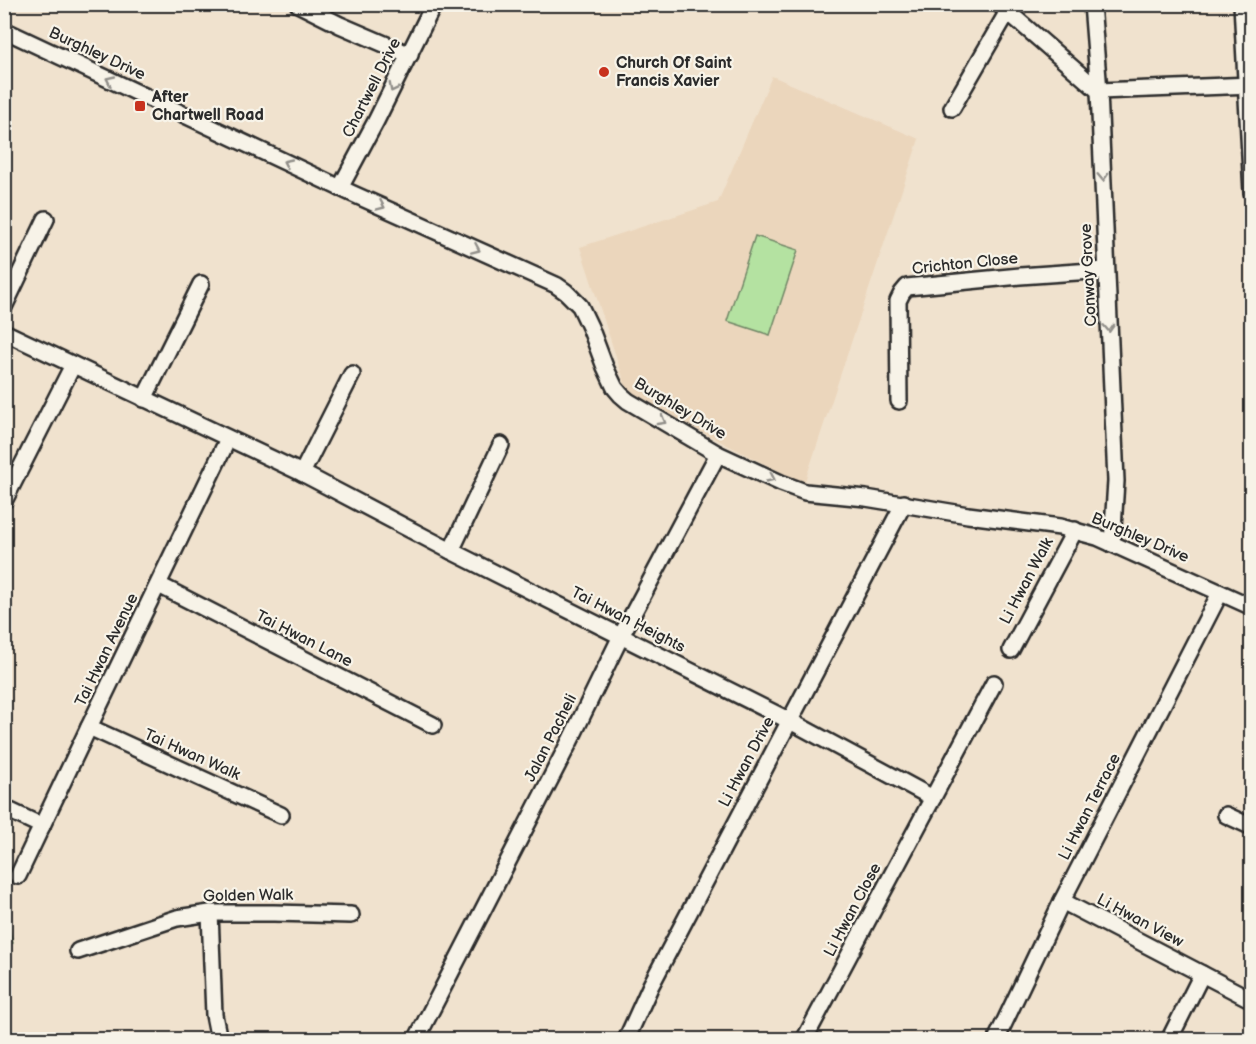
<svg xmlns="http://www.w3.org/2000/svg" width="1256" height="1044" font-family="'Balsamiq Sans',sans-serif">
<rect width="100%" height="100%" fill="#f0e2ce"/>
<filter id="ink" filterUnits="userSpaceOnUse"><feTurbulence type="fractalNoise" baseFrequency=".0167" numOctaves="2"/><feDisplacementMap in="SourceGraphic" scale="12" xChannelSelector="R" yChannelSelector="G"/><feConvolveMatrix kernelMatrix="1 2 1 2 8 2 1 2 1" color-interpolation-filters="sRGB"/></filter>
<g filter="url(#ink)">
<!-- built -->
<polygon fill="#ebd6bc" points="772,76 919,139 804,484 635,398 626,387 580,247 718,202"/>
<!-- green -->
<g fill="#b4e2a1" stroke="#708666" stroke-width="1.5">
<polygon points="755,236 798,250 770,335 727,321"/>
<polygon points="5,914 13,943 5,945 4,945"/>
</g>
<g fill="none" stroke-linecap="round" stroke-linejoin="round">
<!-- street casing -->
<g stroke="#2b2b2b" stroke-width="20">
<g id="street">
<polyline points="298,4 340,25 410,55"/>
<polyline points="999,4 1099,91 1252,85"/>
<polyline points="1092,4 1099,91 1116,481 1112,544"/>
<polyline points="1242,4 1252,193"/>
<polyline points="4,30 351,193 556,285 566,292 580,306 590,327 605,367 615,388 621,395 628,401 718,454 781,483 805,492 866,498 968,515 1060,527 1097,537 1252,607"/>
<polyline points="952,108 1007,13"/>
<polyline points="340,188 376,121 434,4"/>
<polyline points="4,307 46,219"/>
<polyline points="4,332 302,473 451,551 790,721 933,798"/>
<polyline points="144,399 201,284"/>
<polyline points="899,401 898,301 902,293 907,287 1020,276 1106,270"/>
<polyline points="302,473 352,374"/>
<polyline points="4,501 73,365"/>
<polyline points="451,551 501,445"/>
<polyline points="159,585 433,725"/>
<polyline points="1011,650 1075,530"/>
<polyline points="89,727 281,815"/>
<polyline points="4,808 42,826"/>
<polyline points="1226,815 1252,827"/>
<polyline points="18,876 89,727 228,439"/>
<polyline points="1062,901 1252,1000"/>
<polyline points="210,913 214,1015 219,1040"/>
<polyline points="78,951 177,918 210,913 274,913 351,915"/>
<polyline points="416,1040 570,741 621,636 718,454"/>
<polyline points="626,1040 651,985 904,503"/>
<polyline points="804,1040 994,683"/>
<polyline points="996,1040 1062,901 1220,593"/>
<polyline points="1169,1040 1202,974"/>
</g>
</g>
<!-- street -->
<use href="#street" stroke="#f7f3e8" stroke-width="15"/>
</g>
<!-- one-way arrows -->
<defs><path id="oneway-chevron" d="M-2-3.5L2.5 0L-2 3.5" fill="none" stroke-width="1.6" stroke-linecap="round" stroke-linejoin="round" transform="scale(1.5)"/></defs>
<g stroke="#918f8a">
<use href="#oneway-chevron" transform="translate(110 80) rotate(-155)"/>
<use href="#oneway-chevron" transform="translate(393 88) rotate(117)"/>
<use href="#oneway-chevron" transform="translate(287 163) rotate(-155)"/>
<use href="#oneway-chevron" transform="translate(1103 177) rotate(88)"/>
<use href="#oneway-chevron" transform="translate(381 206) rotate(24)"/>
<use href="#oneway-chevron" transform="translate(476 249) rotate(24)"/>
<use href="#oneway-chevron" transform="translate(1109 328) rotate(87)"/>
<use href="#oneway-chevron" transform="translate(662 421) rotate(30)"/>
<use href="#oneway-chevron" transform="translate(771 478) rotate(25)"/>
</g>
</g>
<!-- markers -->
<g fill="#c8321e" stroke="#f7f3e8" stroke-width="2">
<circle cx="604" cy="72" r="6"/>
<rect x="134" y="100" width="12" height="12" rx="3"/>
</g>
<g text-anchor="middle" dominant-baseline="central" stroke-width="4.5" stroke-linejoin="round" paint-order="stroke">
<!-- street labels -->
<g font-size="16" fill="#2b2b2b" stroke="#f7f3e8">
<text transform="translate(97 54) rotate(25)">Burghley Drive</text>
<text transform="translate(372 88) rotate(-63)">Chartwell Drive</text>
<text transform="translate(965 264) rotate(-6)">Crichton Close</text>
<text transform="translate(1089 275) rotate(-93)">Conway Grove</text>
<text transform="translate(680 409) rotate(31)">Burghley Drive</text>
<text transform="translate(1140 538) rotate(23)">Burghley Drive</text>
<text transform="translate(1027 581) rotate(-62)">Li Hwan Walk</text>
<text transform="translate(628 620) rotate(27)">Tai Hwan Heights</text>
<text transform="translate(304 639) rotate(27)">Tai Hwan Lane</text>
<text transform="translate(107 650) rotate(-64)">Tai Hwan Avenue</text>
<text transform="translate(551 738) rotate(-63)">Jalan Pacheli</text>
<text transform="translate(192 755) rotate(24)">Tai Hwan Walk</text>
<text transform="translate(747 762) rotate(-62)">Li Hwan Drive</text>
<text transform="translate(1090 807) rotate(-63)">Li Hwan Terrace</text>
<text transform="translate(248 896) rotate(-1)">Golden Walk</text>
<text transform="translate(853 910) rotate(-62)">Li Hwan Close</text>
<text transform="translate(1140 921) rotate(28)">Li Hwan View</text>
</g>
<!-- poi labels -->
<g font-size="16" font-weight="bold" fill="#2b2b2b" stroke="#f7f3e8" text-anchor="start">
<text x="616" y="63">Church Of Saint<tspan x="616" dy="18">Francis Xavier</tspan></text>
<text x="152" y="97">After<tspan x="152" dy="18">Chartwell Road</tspan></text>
</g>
</g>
<!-- margin -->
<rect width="1256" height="1044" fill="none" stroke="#f7f3e8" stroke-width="24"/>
<rect x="12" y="12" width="1232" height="1020" fill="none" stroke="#2b2b2b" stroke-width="2" filter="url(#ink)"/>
</svg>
